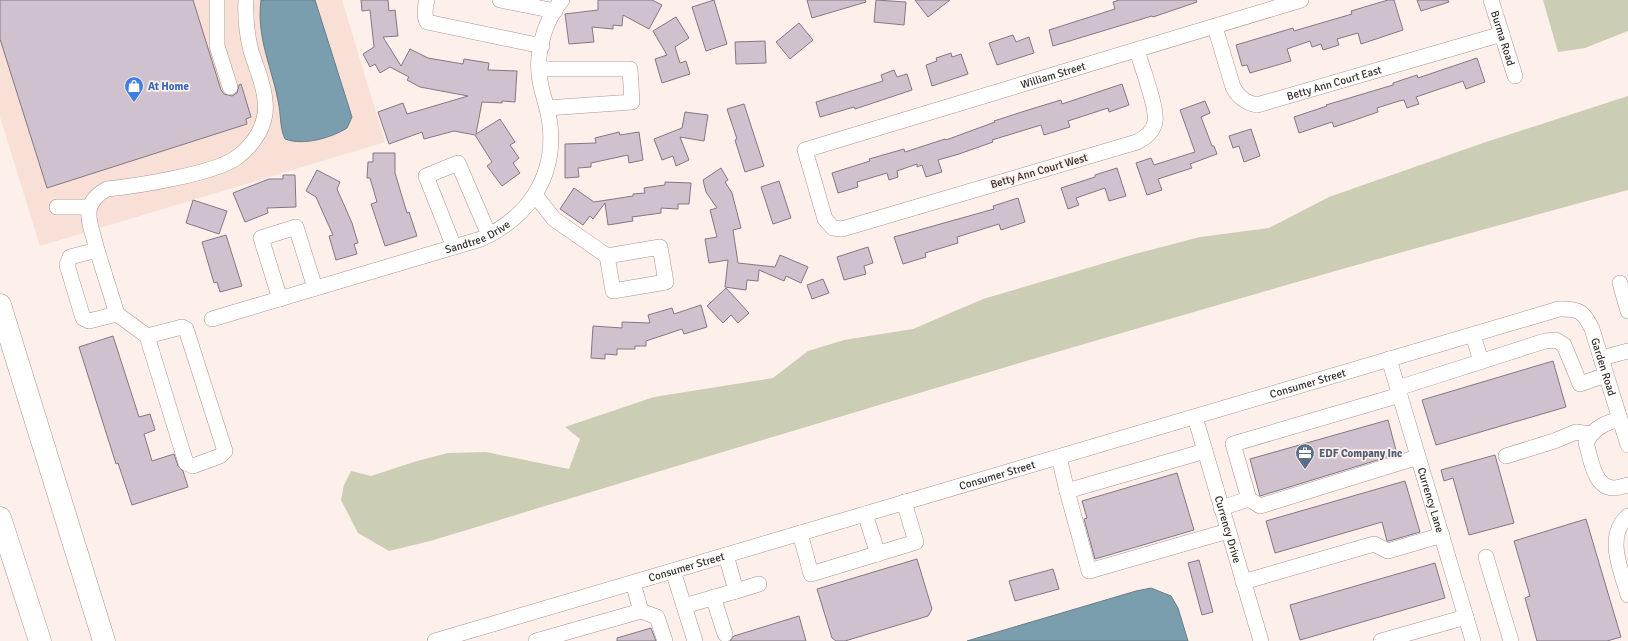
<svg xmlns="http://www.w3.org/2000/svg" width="1628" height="641" font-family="Signika,sans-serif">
<rect width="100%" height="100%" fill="#fdefe9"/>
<!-- built -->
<polygon fill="#f9e0d6" points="0,0 342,0 385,142 40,246 0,117"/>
<!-- green -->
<g fill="#cbcdb5">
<polygon points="1543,0 1628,0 1628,31 1585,48 1558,52"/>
<path d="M1628,96V190C1226,298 828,420 430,541L389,551L358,533L341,500L344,485L351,471L371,476L417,461L448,453L486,452L569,469L580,439L565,427L654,397L773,378L808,351L844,340L913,329L983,299L1135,254L1200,237L1269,228L1329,197L1483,143Z"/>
</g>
<!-- water -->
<g fill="#7b9eae" stroke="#667d87">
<path d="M261,0H315L352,117L347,128C331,138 303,146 285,139C280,128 281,118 279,106C273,69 256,39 261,0Z"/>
<polygon points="1151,588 1171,596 1178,608 1188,641 967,641 1136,591"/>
</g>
<!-- building -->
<g fill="#cfc2ce" stroke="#837883">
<polygon points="0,0 193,0 221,90 224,94 232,96 237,93 239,85 241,84 251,117 246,119 247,124 47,188 0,39"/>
<polygon points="361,0 388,0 389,11 395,10 398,36 383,37 401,66 410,49 428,58 463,64 464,59 489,63 488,70 517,71 515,102 502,101 502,103 482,102 476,134 500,119 515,142 510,145 519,158 513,163 520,173 502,186 487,166 492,162 475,135 454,131 424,139 422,132 389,144 378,112 403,103 407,114 468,96 420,87 407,80 409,77 390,67 380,73 375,64 370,67 363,54 374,47 370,10 362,11"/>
<polygon points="598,0 652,0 662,5 649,29 623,15 622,26 613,25 613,29 592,27 594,42 569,44 565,14 598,10"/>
<polygon points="714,0 727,44 706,51 692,7"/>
<polygon points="807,0 865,0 866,2 812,18"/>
<polygon points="876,0 906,2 904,25 874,22"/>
<polygon points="915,0 950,0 928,17"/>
<polygon points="1119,0 1196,0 1197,2 1153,17 1152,16 1053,46 1049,30 1115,9 1113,2"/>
<polygon points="1388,0 1394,0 1403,30 1361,44 1358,33 1337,39 1339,45 1323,50 1321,44 1312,47 1310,41 1287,49 1291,61 1250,73 1247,65 1242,66 1236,45 1293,28 1294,31 1352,14 1351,11"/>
<polygon points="1417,0 1448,0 1449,2 1421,11"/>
<polygon points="676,17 689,38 675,47 680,63 686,61 690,74 662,83 655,59 667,55 653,31"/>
<polygon points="799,23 813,40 790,59 776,42"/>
<polygon points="1013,35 1016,42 1029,37 1034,53 997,65 989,43"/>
<polygon points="765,41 766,63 736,64 735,42"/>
<polygon points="951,53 952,57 961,54 968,74 932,86 926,65 937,61 936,58"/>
<polygon points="1477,58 1485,82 1466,89 1463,81 1416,97 1419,104 1407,108 1404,100 1399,101 1377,108 1378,112 1349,122 1334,127 1332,122 1299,133 1294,117 1327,106 1326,105 1393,85 1393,83 1417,75 1418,78"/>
<polygon points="894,70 897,77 907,74 912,90 855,109 854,107 820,117 816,102 883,81 881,75"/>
<polygon points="1122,84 1129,105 1109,112 1108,108 1068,121 1070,127 1044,135 1041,125 992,140 993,142 959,154 938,160 942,172 926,177 922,165 917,167 917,164 897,171 898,177 889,180 887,173 857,182 858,187 838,193 832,173 870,161 869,159 904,149 905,152 945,139 946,140 995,122 994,121 1028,110 1061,100 1062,104"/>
<polygon points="1205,101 1210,113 1201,117 1212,146 1214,146 1217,154 1190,164 1192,168 1158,179 1162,190 1147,195 1136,163 1151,158 1154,165 1195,152 1180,110"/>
<polygon points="744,104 764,166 745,172 735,140 737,139 727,109"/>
<polygon points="685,112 708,115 704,141 680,137 689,160 676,166 673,156 662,160 654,139 682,128"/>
<polygon points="1251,129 1260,156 1244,162 1239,146 1233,148 1229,136"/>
<polygon points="619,132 620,135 639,132 643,160 629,163 628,155 591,163 591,167 578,168 579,177 565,178 565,144 596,143 595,138"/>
<polygon points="373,153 395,153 395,173 407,213 409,212 417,236 385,246 371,204 377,202 370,178 367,178 368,162 373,162"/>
<polygon points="721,168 728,180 725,182 732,193 741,228 733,230 738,263 775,267 780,255 808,267 801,283 786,276 784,281 759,270 758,281 747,280 746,290 725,287 728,260 709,263 705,239 717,237 710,210 717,208 706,192 703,180"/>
<polygon points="1117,168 1126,196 1109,201 1105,188 1076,198 1079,205 1068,209 1061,188 1095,177 1095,175"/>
<polygon points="317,170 340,182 337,189 352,223 358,243 354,244 357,254 336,260 329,236 333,235 316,197 306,191"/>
<polygon points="283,175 295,175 296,207 267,208 268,213 245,222 233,193 269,179 283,179"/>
<polygon points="779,181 791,218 773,224 761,187"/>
<polygon points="665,182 691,183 689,204 678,204 678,209 661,208 661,213 632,217 633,221 608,225 605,203 593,219 590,216 583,225 560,209 574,188 594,202 633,196 633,194 645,193 644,188 665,185"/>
<polygon points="1018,198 1025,222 1001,230 999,224 957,237 958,243 925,253 926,257 903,264 894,237 994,209 993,206"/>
<polygon points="193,200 227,211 219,234 186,223"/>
<polygon points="226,235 242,286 220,292 217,282 214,283 202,242"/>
<polygon points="868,247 873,263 864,266 866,274 844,280 837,257"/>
<polygon points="823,279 829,293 812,299 807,285"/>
<polygon points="726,288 749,313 738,323 731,315 723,323 707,306"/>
<polygon points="701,305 707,327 684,334 682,329 646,341 646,346 635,346 635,349 617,349 617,355 605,354 605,359 591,358 593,326 622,328 622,322 650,323 648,315 672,308 674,314"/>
<polygon points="113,336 139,417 150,414 155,430 144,434 152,461 174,454 178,466 183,471 188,487 132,505 118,463 116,464 79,347"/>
<polygon points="1553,361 1566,407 1436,445 1422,400"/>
<polygon points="1388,420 1397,454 1260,496 1250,459"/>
<polygon points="1495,455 1514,523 1469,535 1453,478 1444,481 1441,470"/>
<polygon points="1177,473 1194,530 1095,559 1084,519 1087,518 1082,501"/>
<polygon points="1405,481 1420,532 1389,541 1387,541 1382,522 1275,553 1266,521"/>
<polygon points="1586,519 1621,637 1607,641 1537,641 1525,598 1530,596 1514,541"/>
<polygon points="917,559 932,609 928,616 845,641 836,641 832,638 817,589"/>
<polygon points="1199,560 1213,612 1202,615 1188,563"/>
<polygon points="1435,563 1445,598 1300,640 1290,605"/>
<polygon points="1053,569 1059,589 1015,601 1009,581"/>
<polygon points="799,616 806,641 730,641 734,636"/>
<polygon points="651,628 656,641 617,641 617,638"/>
</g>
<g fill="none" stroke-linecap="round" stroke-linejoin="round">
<!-- minor casing -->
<g stroke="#a69690" stroke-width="16">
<g id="minor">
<polyline points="217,0 217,46 230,87"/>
<path d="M427,0C425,6 424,16 427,22L542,46"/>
<polyline points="500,0 555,11"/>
<path id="s1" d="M1491,0L1515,76"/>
<path id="s2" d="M1215,27L1233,87C1238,97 1246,103 1257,105L1502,34"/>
<path id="s3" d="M1137,50C1141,65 1158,109 1155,122C1153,132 1146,137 1137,142L842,229L833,228L825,219L805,150L1301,0"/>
<polyline points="539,69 630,69 632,102 547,108"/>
<polyline points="535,195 554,219 607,256 613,291 666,282 660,247 607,256"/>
<polyline points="57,207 89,207"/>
<polyline points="454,247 426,176 458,163 489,235"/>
<path d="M97,250C91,224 78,205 107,189C137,186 213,174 236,158C254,145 268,124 265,101C264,84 256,67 251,51C247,35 245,17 246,0"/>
<polyline points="1620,283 1628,311"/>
<polyline points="280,299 261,238 296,227 315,288"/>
<polyline points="117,314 97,250 70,257 67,265 83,318 89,321 117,314 147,336 182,327 186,329 225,451 220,456 193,466 186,463 147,336"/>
<path id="s4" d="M212,319L481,239C527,218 556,178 550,125C549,112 544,100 541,86C534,58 543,22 562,0"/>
<polyline points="1473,335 1481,361"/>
<polyline points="1601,358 1628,351"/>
<path id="s5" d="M1389,359L1473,641"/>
<polyline points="1398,388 1545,341 1556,340 1564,345 1580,384 1606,375"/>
<path id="s6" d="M1195,417L1261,641"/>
<path d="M1620,419C1605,423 1593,428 1586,443C1591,457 1593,487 1613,488C1617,488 1623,486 1628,485"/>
<polyline points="1506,456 1554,441 1576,432 1590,434"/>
<polyline points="1059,457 1067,491 1205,451"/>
<polyline points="1067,491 1089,571 1228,531"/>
<polyline points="1249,499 1260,506 1418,457"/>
<polyline points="1221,508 1249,499 1233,444 1400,395"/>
<polyline points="865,514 878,554"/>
<path d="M1628,516C1605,536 1621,570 1628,595"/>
<polyline points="800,533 811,574 916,542 904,502"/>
<polyline points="1486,557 1511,641"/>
<polyline points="673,571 695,641"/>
<polyline points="1243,582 1374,544 1388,551 1442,535"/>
<polyline points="736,591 759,584"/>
<polyline points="713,597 725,634"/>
<polyline points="684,606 736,591 726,555"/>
<polyline points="641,611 657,617 665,641"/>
<path id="s7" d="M435,641L1559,309C1579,308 1584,312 1592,329L1628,445"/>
<polyline points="536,641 641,611 633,583"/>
<polyline points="1381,641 1466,617"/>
</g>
</g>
<!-- highway casing -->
<g stroke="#a69690" stroke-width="23">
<g id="highway">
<polyline points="0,305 104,641"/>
<polyline points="0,518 40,641"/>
</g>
</g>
<!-- minor -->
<use href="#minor" stroke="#fff" stroke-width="15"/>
<!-- highway -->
<use href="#highway" stroke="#fff" stroke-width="22"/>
</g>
<!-- icons -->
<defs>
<g id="shop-pin" transform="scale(1)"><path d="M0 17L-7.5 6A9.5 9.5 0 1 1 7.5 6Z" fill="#3f7fe0" stroke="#fdefe9"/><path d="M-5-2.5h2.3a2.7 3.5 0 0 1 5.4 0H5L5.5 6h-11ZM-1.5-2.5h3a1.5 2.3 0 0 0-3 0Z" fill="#fff"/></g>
<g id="office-pin" transform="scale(1)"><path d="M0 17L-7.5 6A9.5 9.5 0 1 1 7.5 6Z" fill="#5c6f8a" stroke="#fdefe9"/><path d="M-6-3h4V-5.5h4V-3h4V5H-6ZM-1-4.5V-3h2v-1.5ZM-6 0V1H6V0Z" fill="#fff"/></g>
</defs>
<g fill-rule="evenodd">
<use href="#shop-pin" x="134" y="86"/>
<use href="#office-pin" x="1305" y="453"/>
</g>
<g text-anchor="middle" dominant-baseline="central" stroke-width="3.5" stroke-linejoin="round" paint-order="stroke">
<!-- street labels -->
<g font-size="11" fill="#36302d" stroke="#fdefe9">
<text stroke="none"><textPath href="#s1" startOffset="40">Burma Road</textPath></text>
<text stroke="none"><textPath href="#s3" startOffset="762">William Street</textPath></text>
<text stroke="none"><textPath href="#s2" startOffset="174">Betty Ann Court East</textPath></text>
<text transform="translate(1039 171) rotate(-16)">Betty Ann Court West</text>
<text stroke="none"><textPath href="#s4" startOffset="278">Sandtree Drive</textPath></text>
<text stroke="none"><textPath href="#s7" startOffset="1254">Garden Road</textPath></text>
<text stroke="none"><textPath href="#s7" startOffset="910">Consumer Street</textPath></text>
<text stroke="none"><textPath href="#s7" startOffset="586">Consumer Street</textPath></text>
<text stroke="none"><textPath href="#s5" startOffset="147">Currency Lane</textPath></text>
<text stroke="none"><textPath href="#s6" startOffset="117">Currency Drive</textPath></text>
<text stroke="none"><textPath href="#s7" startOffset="262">Consumer Street</textPath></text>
</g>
<!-- shop labels -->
<g font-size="11" font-weight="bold" fill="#366cbe" stroke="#fdefe9" text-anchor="start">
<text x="148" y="86">At Home</text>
</g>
<!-- service labels -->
<g font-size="11" font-weight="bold" fill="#4e5e75" stroke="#fdefe9" text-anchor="start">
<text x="1319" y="453">EDF Company Inc</text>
</g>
</g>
</svg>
